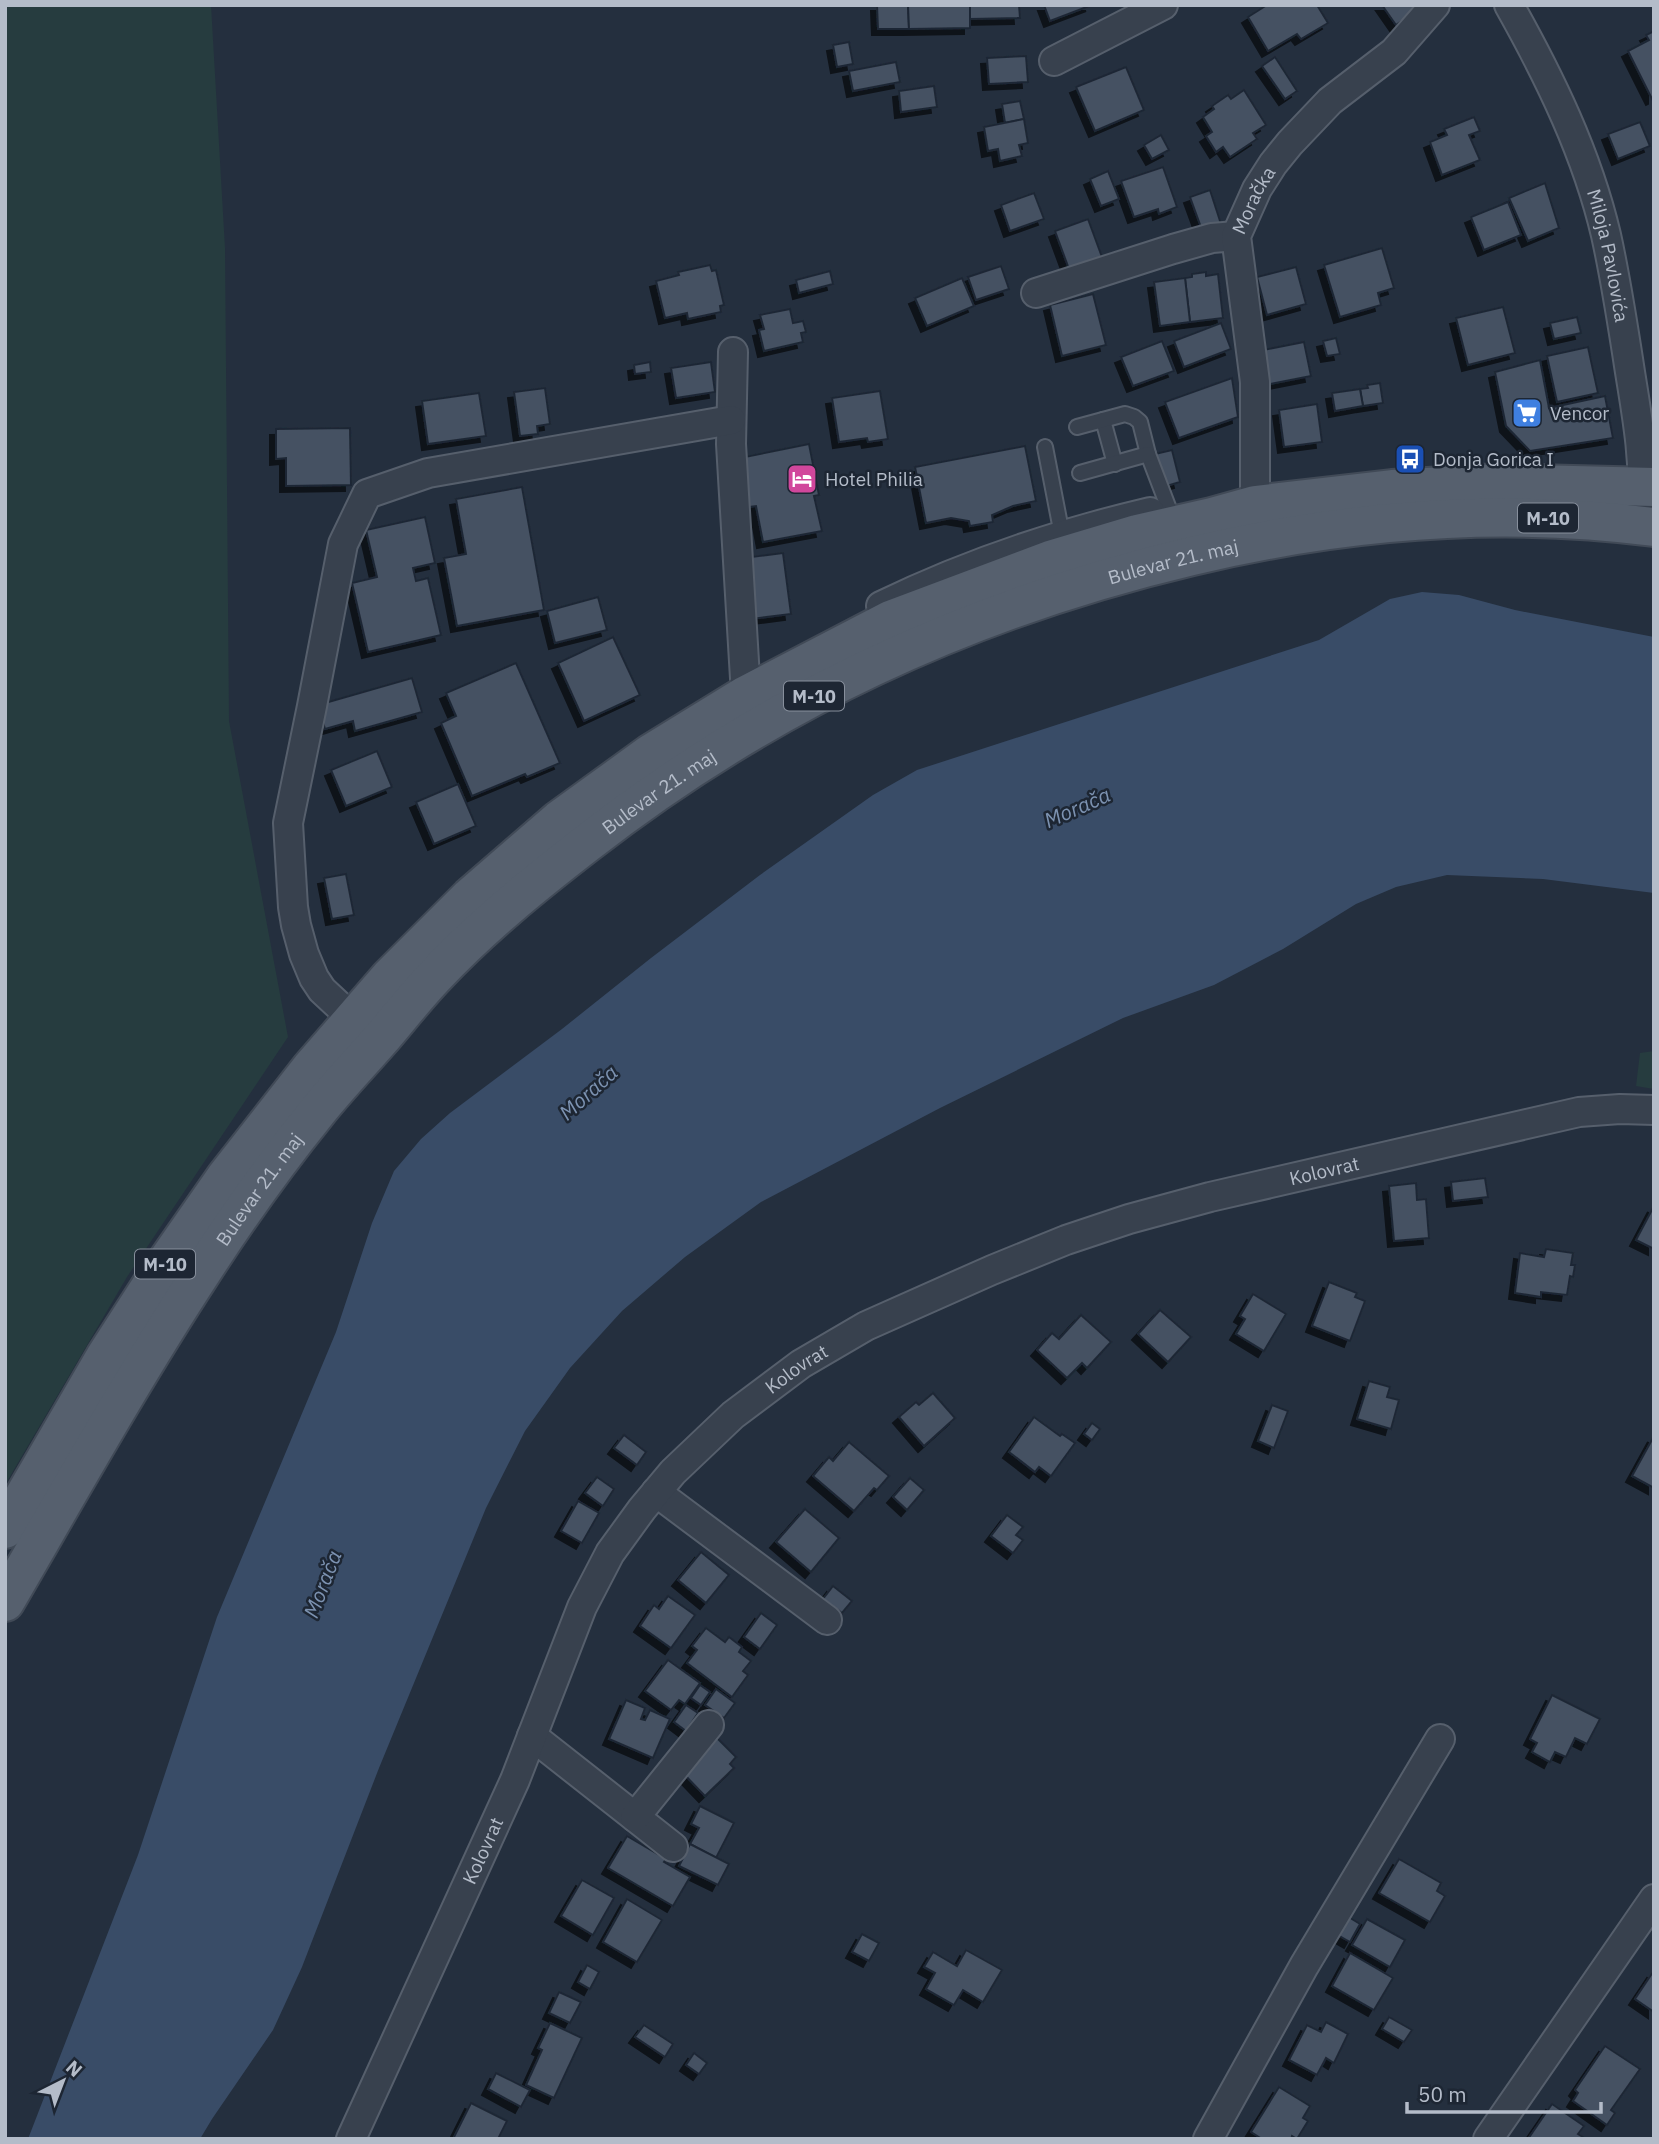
<svg xmlns="http://www.w3.org/2000/svg" width="1659" height="2144" font-family="'IBM Plex Sans',sans-serif">
<defs>
<filter id="shadow"><feDropShadow dx="-6" dy="6" stdDeviation="0" flood-color="#0009"/></filter>
</defs>
<rect width="100%" height="100%" fill="#242f3e"/>
<!-- green -->
<g fill="#263c3f">
<polygon points="5,5 211,5 225,248 229,721 288,1037 127,1277 5,1485"/>
<polygon points="1654,1051 1654,1089 1636,1086 1640,1053"/>
</g>
<!-- water -->
<polygon fill="#394c67" points="1422,592 1459,595 1515,610 1654,637 1654,893 1543,879 1447,875 1396,887 1356,904 1283,949 1214,985 1123,1018 940,1108 761,1202 685,1257 622,1311 570,1368 525,1431 486,1508 379,1768 302,1967 273,2030 212,2119 200,2139 28,2139 138,1855 217,1617 336,1332 372,1223 394,1171 421,1139 450,1113 562,1029 651,958 760,875 873,795 917,770 1319,640 1390,599"/>
<!-- building -->
<g fill="#455162" stroke="#1f2835" stroke-width="2" filter="url(#shadow)">
<polygon points="877,5 908,5 909,29 878,29"/>
<polygon points="908,5 970,5 970,28 909,29"/>
<polygon points="970,5 1019,5 1020,18 970,19"/>
<polygon points="1044,5 1092,5 1050,21"/>
<polygon points="1267,5 1317,5 1328,23 1301,39 1297,34 1268,51 1248,17"/>
<polygon points="1382,5 1415,5 1418,9 1396,25"/>
<polygon points="1654,31 1654,98 1652,99 1628,51 1649,40 1646,35"/>
<polygon points="849,42 853,64 837,67 833,45"/>
<polygon points="1026,56 1028,82 989,84 987,58"/>
<polygon points="1275,57 1297,91 1285,99 1262,66"/>
<polygon points="896,62 900,82 853,91 849,71"/>
<polygon points="1126,67 1144,110 1095,131 1076,87"/>
<polygon points="934,86 937,107 901,112 899,91"/>
<polygon points="1244,90 1266,125 1253,133 1257,139 1230,157 1223,147 1216,152 1206,136 1212,132 1203,117 1214,109 1212,106 1228,95 1231,99"/>
<polygon points="1020,101 1024,119 1005,123 1002,104"/>
<polygon points="1474,117 1480,131 1469,135 1480,160 1442,175 1430,142 1447,135 1444,129"/>
<polygon points="1024,119 1028,143 1019,145 1022,156 1000,161 998,149 988,151 984,127"/>
<polygon points="1640,122 1650,146 1618,159 1608,134"/>
<polygon points="1161,135 1169,150 1152,159 1144,145"/>
<polygon points="1163,167 1177,207 1159,214 1158,209 1134,217 1121,181"/>
<polygon points="1108,171 1119,199 1101,206 1090,179"/>
<polygon points="1545,183 1559,228 1528,241 1509,198"/>
<polygon points="1210,190 1221,224 1202,230 1190,197"/>
<polygon points="1034,193 1044,219 1010,231 1001,205"/>
<polygon points="1508,202 1521,235 1484,250 1471,217"/>
<polygon points="1088,219 1102,257 1069,269 1055,231"/>
<polygon points="1382,248 1394,288 1378,293 1381,305 1340,317 1324,265"/>
<polygon points="710,265 712,271 716,270 724,305 720,306 721,312 688,319 687,313 665,318 656,281 679,275 678,272"/>
<polygon points="1001,266 1009,289 976,300 968,277"/>
<polygon points="1296,267 1306,304 1267,315 1257,277"/>
<polygon points="830,271 833,284 799,293 796,280"/>
<polygon points="1206,272 1206,276 1218,274 1223,318 1190,322 1185,278 1192,277 1192,274"/>
<polygon points="962,278 974,306 927,326 915,298"/>
<polygon points="1185,278 1190,322 1160,326 1154,282"/>
<polygon points="1093,294 1106,345 1062,356 1050,305"/>
<polygon points="1503,307 1515,353 1468,365 1456,318"/>
<polygon points="790,309 793,323 803,321 806,332 801,333 803,342 764,351 759,330 764,329 760,315"/>
<polygon points="1577,317 1581,333 1554,339 1550,323"/>
<polygon points="1221,323 1231,349 1184,367 1174,341"/>
<polygon points="1336,338 1340,354 1327,356 1323,341"/>
<polygon points="1162,341 1174,371 1133,386 1121,357"/>
<polygon points="1304,342 1311,376 1270,384 1263,350"/>
<polygon points="1588,347 1598,393 1557,402 1547,356"/>
<polygon points="1540,360 1549,408 1605,396 1613,438 1530,451 1506,426 1495,372"/>
<polygon points="650,362 651,372 635,374 634,365"/>
<polygon points="711,362 715,392 676,398 671,368"/>
<polygon points="1232,378 1238,417 1179,438 1165,402"/>
<polygon points="1380,383 1383,403 1363,406 1360,389 1368,388 1367,385"/>
<polygon points="545,388 550,424 537,426 538,434 520,436 514,392"/>
<polygon points="1360,389 1363,406 1335,411 1332,393"/>
<polygon points="880,391 888,439 868,442 867,438 839,442 832,398"/>
<polygon points="479,393 486,436 428,444 422,401"/>
<polygon points="1317,404 1322,442 1284,447 1279,410"/>
<polygon points="350,428 351,485 286,486 286,458 276,459 276,429"/>
<polygon points="809,444 819,495 814,496 822,531 763,542 756,506 749,507 740,458"/>
<polygon points="1025,446 1036,501 1013,506 992,515 993,522 970,526 969,521 951,518 926,523 915,467"/>
<polygon points="1172,450 1180,482 1163,487 1155,454"/>
<polygon points="522,487 544,610 457,626 444,558 466,554 456,499"/>
<polygon points="425,517 435,563 413,568 416,581 428,578 441,635 368,652 352,583 377,577 366,530"/>
<polygon points="783,553 791,614 751,619 743,558"/>
<polygon points="598,597 607,630 555,643 547,611"/>
<polygon points="613,637 640,695 584,721 558,663"/>
<polygon points="516,663 560,763 527,777 525,774 472,796 441,723 456,716 446,693"/>
<polygon points="412,678 422,712 355,731 353,721 325,729 318,705"/>
<polygon points="377,751 392,787 346,806 331,770"/>
<polygon points="458,784 476,826 434,844 416,802"/>
<polygon points="346,874 354,915 332,919 324,878"/>
<polygon points="1485,1178 1488,1197 1453,1201 1451,1182"/>
<polygon points="1416,1183 1417,1200 1426,1199 1429,1238 1394,1241 1389,1186"/>
<polygon points="1654,1206 1654,1249 1636,1240"/>
<polygon points="1546,1249 1573,1253 1571,1265 1575,1265 1573,1277 1570,1276 1567,1295 1541,1292 1541,1297 1515,1293 1520,1253 1544,1257"/>
<polygon points="1329,1282 1357,1293 1355,1297 1365,1301 1350,1341 1312,1326"/>
<polygon points="1253,1294 1286,1314 1264,1351 1236,1334 1245,1319 1240,1316"/>
<polygon points="1160,1310 1191,1337 1168,1362 1138,1334"/>
<polygon points="1081,1315 1111,1342 1087,1368 1082,1363 1067,1378 1037,1350 1052,1333 1059,1339"/>
<polygon points="1369,1381 1390,1387 1387,1397 1399,1400 1391,1429 1357,1419"/>
<polygon points="933,1393 955,1418 924,1446 899,1417 916,1402 919,1405"/>
<polygon points="1272,1405 1288,1411 1274,1448 1258,1441"/>
<polygon points="1034,1417 1060,1436 1062,1434 1075,1443 1051,1476 1039,1467 1035,1472 1009,1452"/>
<polygon points="1092,1423 1100,1429 1092,1440 1084,1434"/>
<polygon points="624,1435 646,1452 637,1465 614,1448"/>
<polygon points="1654,1436 1654,1488 1632,1476"/>
<polygon points="849,1442 889,1476 877,1490 874,1488 854,1511 813,1476 829,1457 833,1461"/>
<polygon points="597,1477 614,1489 603,1506 585,1493"/>
<polygon points="910,1478 924,1490 907,1510 893,1497"/>
<polygon points="578,1501 599,1513 582,1543 561,1531"/>
<polygon points="805,1509 839,1538 811,1572 776,1542"/>
<polygon points="1007,1515 1023,1527 1016,1535 1023,1540 1013,1553 991,1536"/>
<polygon points="701,1552 729,1575 706,1603 678,1580"/>
<polygon points="833,1586 852,1601 842,1613 823,1599"/>
<polygon points="668,1596 695,1615 671,1648 640,1626 654,1605 659,1609"/>
<polygon points="761,1613 777,1625 760,1649 744,1637"/>
<polygon points="706,1628 725,1642 729,1637 742,1647 739,1652 751,1661 743,1671 748,1675 732,1697 687,1663 697,1650 692,1646"/>
<polygon points="668,1660 700,1683 685,1704 679,1700 671,1710 645,1691"/>
<polygon points="700,1685 710,1692 701,1705 691,1698"/>
<polygon points="716,1689 735,1703 724,1718 705,1705"/>
<polygon points="1552,1695 1600,1719 1587,1744 1575,1738 1566,1757 1555,1752 1550,1762 1532,1752 1537,1743 1530,1739"/>
<polygon points="626,1700 645,1708 641,1719 645,1720 650,1710 670,1719 653,1758 609,1739"/>
<polygon points="686,1705 698,1713 686,1731 674,1722"/>
<polygon points="715,1736 736,1757 730,1764 734,1768 705,1796 680,1770"/>
<polygon points="700,1806 734,1823 716,1858 690,1844 699,1828 691,1824"/>
<polygon points="627,1836 666,1859 664,1862 690,1877 673,1906 608,1868"/>
<polygon points="690,1844 729,1864 718,1885 679,1866"/>
<polygon points="1399,1859 1441,1883 1437,1891 1445,1896 1430,1922 1379,1893"/>
<polygon points="582,1880 614,1898 593,1935 561,1916"/>
<polygon points="627,1899 662,1920 637,1962 603,1942"/>
<polygon points="1347,1916 1360,1924 1350,1942 1336,1934"/>
<polygon points="1367,1919 1405,1940 1390,1967 1352,1945"/>
<polygon points="862,1934 879,1943 869,1961 852,1952"/>
<polygon points="966,1950 1002,1970 983,2002 963,1990 954,2005 926,1989 935,1973 924,1967 933,1952 957,1966"/>
<polygon points="1350,1953 1393,1978 1374,2010 1332,1986"/>
<polygon points="587,1965 599,1972 590,1989 578,1982"/>
<polygon points="1653,1972 1654,1973 1654,2012 1635,1999"/>
<polygon points="559,1992 581,2002 570,2023 549,2013"/>
<polygon points="1389,2017 1412,2030 1404,2042 1382,2029"/>
<polygon points="1326,2022 1348,2034 1334,2063 1326,2058 1317,2075 1289,2060 1307,2025 1321,2032"/>
<polygon points="550,2023 582,2038 554,2098 526,2085 542,2050 538,2048"/>
<polygon points="644,2025 673,2044 665,2057 635,2037"/>
<polygon points="1605,2046 1640,2069 1611,2110 1615,2113 1607,2125 1573,2101 1578,2093 1575,2090"/>
<polygon points="694,2053 707,2063 699,2074 686,2065"/>
<polygon points="496,2073 530,2090 521,2107 488,2089"/>
<polygon points="1279,2087 1310,2106 1303,2118 1308,2121 1297,2139 1292,2136 1291,2139 1262,2139 1251,2132"/>
<polygon points="471,2103 507,2121 498,2139 453,2139"/>
<polygon points="1552,2104 1584,2126 1578,2134 1586,2139 1528,2139"/>
</g>
<g fill="none" stroke-linecap="round" stroke-linejoin="round">
<!-- service casing -->
<g stroke="#565f6c" stroke-width="18">
<g id="service">
<polyline points="1103,420 1115,464"/>
<polyline points="1077,427 1125,414 1134,417 1140,422 1148,454 1169,509"/>
<polyline points="1045,447 1062,535"/>
<polyline points="1080,473 1148,454"/>
</g>
</g>
<!-- minor casing -->
<g stroke="#565f6c" stroke-width="32">
<g id="minor">
<path id="s1" d="M1509,5C1550,78 1587,154 1606,235C1616,280 1623,326 1630,372C1637,416 1645,459 1642,504"/>
<polyline points="1054,61 1163,5"/>
<polyline points="1036,293 1173,249 1212,238 1236,236"/>
<polyline points="733,352 731,444 746,695"/>
<path id="s2" d="M1255,505V382L1236,236L1257,189L1273,164L1290,143L1330,101L1394,52L1435,5"/>
<path d="M881,606C967,564 1057,534 1150,512"/>
<polyline points="366,1031 322,990 314,978 304,954 296,925 293,907 288,823 312,706 343,544 367,494 428,473 731,420"/>
<polyline points="656,1492 827,1620"/>
<polyline points="532,1736 673,1847"/>
<polyline points="635,1817 709,1725"/>
<path id="s3" d="M351,2139L515,1780L582,1607L610,1553L642,1509L673,1472L733,1415L801,1364L866,1326L992,1270L1066,1240L1129,1219L1210,1197L1579,1112L1620,1109L1654,1110"/>
<polyline points="1208,2139 1304,1966 1440,1739"/>
<polyline points="1488,2139 1654,1899"/>
</g>
</g>
<!-- primary casing -->
<g stroke="#414a57" stroke-width="42">
<g id="primary">
<polyline points="5,1529 105,1357 163,1267 225,1178 311,1068 390,977 470,897 559,820 650,754 746,695 890,620 1050,560 1137,534 1212,517 1255,505 1392,489 1498,483 1654,487"/>
<path id="s4" d="M5,1602C69,1492 131,1381 200,1275C236,1219 275,1164 317,1112C337,1087 359,1064 380,1040C398,1019 416,996 435,976C481,927 533,885 586,844C768,702 968,609 1192,556C1343,520 1499,507 1654,527"/>
</g>
</g>
<!-- service -->
<use href="#service" stroke="#38414e" stroke-width="14"/>
<!-- minor -->
<use href="#minor" stroke="#38414e" stroke-width="28"/>
<!-- primary -->
<use href="#primary" stroke="#56606e" stroke-width="38"/>
</g>
<!-- icons -->
<defs>
<g id="supermarket-square" transform="scale(1.575)"><rect x="-9" y="-9" width="18" height="18" rx="4" fill="#3f7fe0" stroke="#1d2633"/><path d="M-6-5.5h2.5l.6 2H6L4.5 2H-2.5L-4.4-4H-6ZM-1.5 3.2a1.3 1.3 0 1 0 .1 0ZM3 3.2a1.3 1.3 0 1 0 .1 0Z" fill="#fff"/></g>
<g id="bus-square" transform="scale(1.575)"><rect x="-9" y="-9" width="18" height="18" rx="4" fill="#1a4fb4" stroke="#1d2633"/><path d="M-5-6H5V4H4V6H2V4H-2V6H-4V4H-5ZM-3.5-4V0h7V-4ZM-3.5 1.2v1.5H-2V1.2ZM2 1.2v1.5H3.5V1.2Z" fill="#fff"/></g>
<g id="hotel-square" transform="scale(1.575)"><rect x="-9" y="-9" width="18" height="18" rx="4" fill="#d1479c" stroke="#1d2633"/><path d="M-6-4.5h1.5V1H6V5H4.5V3h-9V5H-6ZM-4 0a1.8 1.8 0 1 1 3.6 0ZM.5 0V-2.5h3Q6-2.5 6 0Z" fill="#fff"/></g>
</defs>
<g fill-rule="evenodd">
<use href="#supermarket-square" x="1527" y="413"/>
<use href="#bus-square" x="1410" y="459"/>
<use href="#hotel-square" x="802" y="479"/>
</g>
<g text-anchor="middle" dominant-baseline="central" stroke-width="5" stroke-linejoin="round" paint-order="stroke">
<!-- shield labels -->
<g fill="#1d2633" stroke="#878f9c" stroke-width="2">
<rect x="1518" y="503.5" width="60" height="29" rx="5"/>
<rect x="784" y="681.5" width="60" height="29" rx="5"/>
<rect x="135" y="1249.5" width="60" height="29" rx="5"/>
</g>
<g font-size="18" font-weight="bold" fill="#b4bcc9">
<text x="1548" y="518">M-10</text>
<text x="814" y="696">M-10</text>
<text x="165" y="1264">M-10</text>
</g>
<!-- street labels -->
<g font-size="19" fill="#b4bcc9" stroke="#1d2633">
<text stroke="none"><textPath href="#s2" startOffset="310">Moračka</textPath></text>
<text stroke="none"><textPath href="#s1" startOffset="271">Miloja Pavlovića</textPath></text>
<text stroke="none"><textPath href="#s4" startOffset="1619">Bulevar 21. maj</textPath></text>
<text stroke="none"><textPath href="#s4" startOffset="1052">Bulevar 21. maj</textPath></text>
<text stroke="none"><textPath href="#s3" startOffset="1472">Kolovrat</textPath></text>
<text stroke="none"><textPath href="#s4" startOffset="485">Bulevar 21. maj</textPath></text>
<text stroke="none"><textPath href="#s3" startOffset="905">Kolovrat</textPath></text>
<text stroke="none"><textPath href="#s3" startOffset="317">Kolovrat</textPath></text>
</g>
<!-- poi labels -->
<g font-size="19" fill="#b4bcc9" stroke="#1d2633" text-anchor="start">
<text x="1550" y="413">Vencor</text>
<text x="1433" y="459">Donja Gorica I</text>
<text x="825" y="479">Hotel Philia</text>
</g>
<!-- water labels -->
<g font-size="21" font-style="italic" fill="#7c92b1" stroke="#1d2633">
<text transform="translate(1077 807) rotate(-24)">Morača</text>
<text transform="translate(588 1092) rotate(-42)">Morača</text>
<text transform="translate(322 1584) rotate(-69)">Morača</text>
</g>
</g>
<!-- border -->
<rect width="1659" height="2144" fill="none" stroke="#b4bcc9" stroke-width="14"/>
<!-- north arrow -->
<g transform="translate(63 2081) rotate(42)" stroke="#1d2633" stroke-width="5" paint-order="stroke">
<path d="M0-5L12 26L0 18L-12 26Z" fill="#b4bcc9"/>
<text y="-10" font-size="19" font-weight="bold" text-anchor="middle" fill="#b4bcc9">N</text>
</g>
<!-- scale -->
<path d="M1407 2102v10h194v-10" fill="none" stroke="#b4bcc9" stroke-width="3.5"/>
<text x="1418" y="2102" font-size="21" fill="#b4bcc9" stroke="#1d2633" stroke-width="5" paint-order="stroke">50 m</text>
</svg>
